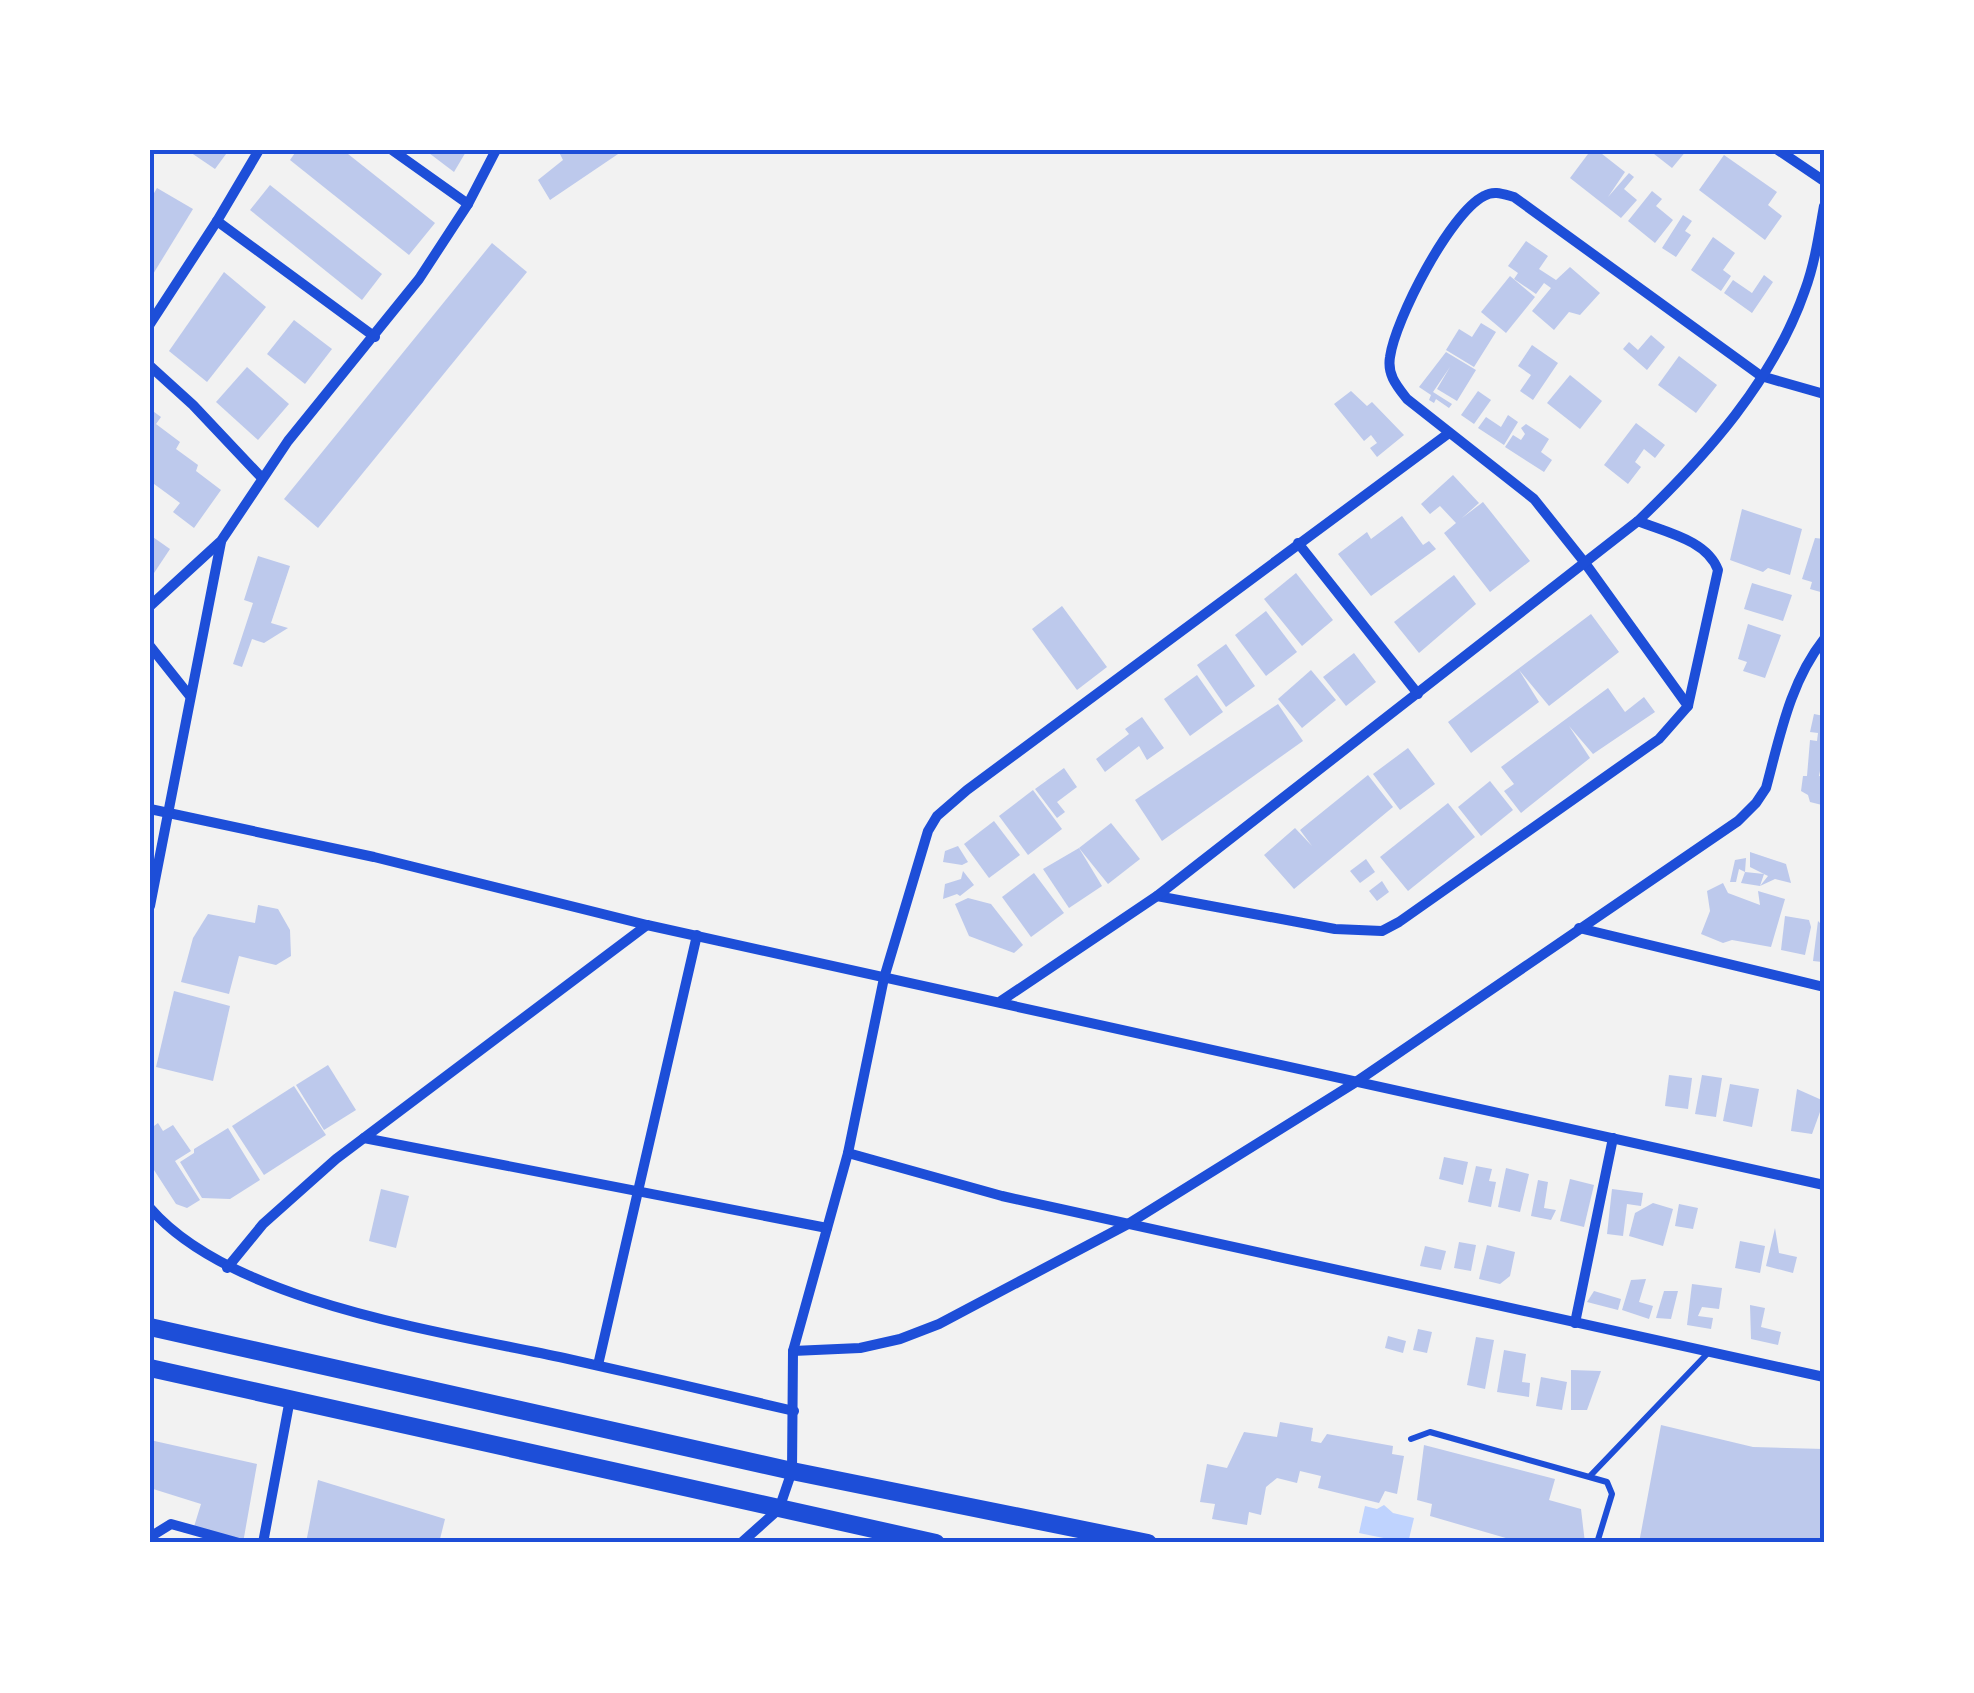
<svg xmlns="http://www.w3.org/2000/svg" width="1974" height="1693" font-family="'Golos Text',sans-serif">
<rect width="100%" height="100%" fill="#f2f2f2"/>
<!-- water -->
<polygon fill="#bfd3fe" points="1384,1505 1393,1513 1414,1518 1408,1543 1359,1533 1365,1506 1377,1509"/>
<!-- building -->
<g fill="#bdc9ec">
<polygon points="187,150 229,150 215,169"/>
<polygon points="297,150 343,150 435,223 409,255 290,160"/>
<polygon points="425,150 467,150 454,172"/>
<polygon points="558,150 624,150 550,200 538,180 563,160"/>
<polygon points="1591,150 1597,150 1625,172 1608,197 1629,173 1634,177 1624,189 1637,200 1621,218 1570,178"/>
<polygon points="1649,150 1687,150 1672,168"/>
<polygon points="1724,155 1777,192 1768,205 1782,216 1765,240 1699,190"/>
<polygon points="270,185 382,274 362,300 250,210"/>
<polygon points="157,188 193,209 150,279 150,200"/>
<polygon points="1652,191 1662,199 1656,206 1673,220 1655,243 1628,221"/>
<polygon points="1683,215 1692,221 1685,231 1691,235 1676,257 1662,248"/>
<polygon points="1713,237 1735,253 1723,270 1731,276 1721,291 1691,270"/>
<polygon points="1526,241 1548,256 1539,269 1556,280 1570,267 1600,293 1580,315 1569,312 1554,330 1532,311 1551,288 1544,283 1536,294 1514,279 1518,273 1508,266"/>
<polygon points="492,243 527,272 318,528 284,499"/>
<polygon points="224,272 266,307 207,382 169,351"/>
<polygon points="1764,275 1773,282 1752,313 1724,293 1733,280 1752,293"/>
<polygon points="1510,276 1535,297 1506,333 1481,312"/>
<polygon points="294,320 332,349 305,384 267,354"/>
<polygon points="1481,323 1496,332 1474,367 1446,350 1459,329 1472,337"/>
<polygon points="1651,335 1665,347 1647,370 1623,349 1629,342 1638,350"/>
<polygon points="1532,345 1558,363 1533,400 1520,391 1531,375 1518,366"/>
<polygon points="1446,352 1476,370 1457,401 1437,389 1450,367 1433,392 1452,404 1449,408 1436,399 1434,403 1429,400 1431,395 1419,387"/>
<polygon points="1679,356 1717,385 1696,413 1658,385"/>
<polygon points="247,367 289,404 258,440 216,402"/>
<polygon points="1570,375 1602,401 1580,429 1547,403"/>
<polygon points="1351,391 1367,406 1372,402 1404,435 1377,457 1370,448 1377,443 1371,435 1364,441 1334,404"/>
<polygon points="1478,391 1491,400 1474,424 1461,415"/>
<polygon points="150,409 161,417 156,424 180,442 176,449 198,465 196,471 221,490 194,528 173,512 180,503 150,481 153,472 150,470"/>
<polygon points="1508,415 1518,422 1504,445 1478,428 1486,417 1501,427"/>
<polygon points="1636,423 1665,445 1655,458 1644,449 1635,462 1641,467 1628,484 1604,465"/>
<polygon points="1526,424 1549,439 1541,452 1552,460 1544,472 1505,447 1513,435 1521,440 1525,434 1521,428"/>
<polygon points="1453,475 1479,503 1462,518 1483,502 1530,561 1490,592 1444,533 1456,523 1440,506 1430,514 1421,504"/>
<polygon points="1742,509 1802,529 1790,575 1768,568 1763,572 1730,560"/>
<polygon points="1402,516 1423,545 1429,541 1436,549 1371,596 1338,554 1367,532 1371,539"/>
<polygon points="150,535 170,549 150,579"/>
<polygon points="1815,538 1824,539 1824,593 1810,589 1812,582 1802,579"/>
<polygon points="258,556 290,566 271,623 288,628 264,643 252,639 242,667 233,664 253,603 244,600"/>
<polygon points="1296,573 1333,620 1302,646 1264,599"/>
<polygon points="1454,575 1476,604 1419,653 1394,622"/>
<polygon points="1752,583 1792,595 1783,621 1744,609"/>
<polygon points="1062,606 1107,667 1077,690 1032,629"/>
<polygon points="1266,611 1297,652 1266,676 1235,635"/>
<polygon points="1591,614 1619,652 1549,706 1519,670 1539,702 1471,753 1448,722"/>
<polygon points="1748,624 1781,635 1765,678 1743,671 1747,662 1738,659"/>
<polygon points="1226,644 1255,686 1226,707 1197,665"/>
<polygon points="1354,653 1376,682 1346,706 1323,677"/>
<polygon points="1311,670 1336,700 1302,728 1278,699"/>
<polygon points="1197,675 1223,712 1190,736 1164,699"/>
<polygon points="1608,688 1625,712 1644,697 1655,712 1593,754 1569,726 1590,758 1521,813 1504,791 1514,784 1501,767"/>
<polygon points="1278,704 1303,741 1162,841 1135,800"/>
<polygon points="1814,714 1824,716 1824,772 1820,771 1819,776 1824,777 1822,805 1810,802 1808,795 1801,791 1803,776 1807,776 1810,740 1817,741 1818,733 1810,732"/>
<polygon points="1142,717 1164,748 1147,760 1139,746 1105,772 1096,759 1129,734 1125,729"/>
<polygon points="1408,748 1435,784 1400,810 1373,774"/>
<polygon points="1064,768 1077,787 1057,802 1065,812 1057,818 1035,789"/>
<polygon points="1368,775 1393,807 1294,889 1264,855 1295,828 1312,846 1300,830"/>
<polygon points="1490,781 1513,810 1481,836 1458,807"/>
<polygon points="1033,790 1062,829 1028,855 999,816"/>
<polygon points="1448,803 1475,837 1408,891 1380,857"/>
<polygon points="994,821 1020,855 989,878 964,844"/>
<polygon points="1111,823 1140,859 1108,884 1079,848"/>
<polygon points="958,846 968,862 962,865 943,862 945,851"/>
<polygon points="1079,848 1102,886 1069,908 1043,869"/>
<polygon points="1750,852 1786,864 1791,883 1775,879 1760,886 1741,883 1745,872 1739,869 1736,882 1730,882 1735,860 1746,858 1745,872 1764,874 1760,886 1768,876 1750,867"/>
<polygon points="1366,859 1375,872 1360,883 1350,871"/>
<polygon points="963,871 974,885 960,896 957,894 943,899 945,884 961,879"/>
<polygon points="1034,873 1064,913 1031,937 1002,897"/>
<polygon points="1382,881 1389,892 1377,901 1369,891"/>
<polygon points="1723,883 1728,893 1760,905 1758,891 1785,899 1771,947 1732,940 1723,943 1701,934 1710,911 1707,891"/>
<polygon points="968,898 991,904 1023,945 1014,953 969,936 955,904"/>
<polygon points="258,905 278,909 290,930 291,956 276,965 239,956 229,994 181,982 193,938 208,914 255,923"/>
<polygon points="1785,916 1809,920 1811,927 1805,955 1781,950"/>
<polygon points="1818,921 1824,927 1824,968 1820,967 1822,962 1813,961"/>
<polygon points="174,991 230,1006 213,1081 156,1067"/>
<polygon points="328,1065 356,1110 324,1130 296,1085"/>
<polygon points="1669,1075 1692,1078 1688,1109 1665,1106"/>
<polygon points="1702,1075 1722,1078 1716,1117 1695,1114"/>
<polygon points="1730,1084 1759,1089 1752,1127 1723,1121"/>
<polygon points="294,1086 326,1135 264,1175 232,1126"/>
<polygon points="1797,1089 1824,1101 1812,1134 1791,1131"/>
<polygon points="158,1123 163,1131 173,1125 191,1151 175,1161 200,1200 187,1208 176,1204 154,1170 150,1173 150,1129"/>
<polygon points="228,1128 260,1180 230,1199 202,1198 180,1162 194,1153 194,1149"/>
<polygon points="1444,1157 1468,1162 1463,1185 1439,1179"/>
<polygon points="1476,1166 1492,1169 1489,1181 1496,1182 1491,1207 1468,1202"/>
<polygon points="1506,1168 1529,1174 1520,1212 1498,1207"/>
<polygon points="1570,1179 1594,1185 1584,1227 1560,1221"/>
<polygon points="1538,1180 1548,1182 1544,1208 1556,1210 1551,1220 1531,1216"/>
<polygon points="381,1189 409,1196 396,1248 369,1241"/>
<polygon points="1612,1189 1643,1193 1641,1206 1627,1204 1623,1236 1607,1234"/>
<polygon points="1653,1203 1673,1209 1663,1246 1629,1236 1635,1213"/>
<polygon points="1679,1204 1698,1208 1693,1229 1675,1226"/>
<polygon points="1775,1228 1779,1253 1797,1257 1793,1273 1766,1266"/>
<polygon points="1740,1241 1765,1246 1760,1273 1735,1268"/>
<polygon points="1459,1242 1476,1245 1471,1271 1454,1268"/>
<polygon points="1487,1245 1515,1252 1510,1276 1500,1284 1479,1279"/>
<polygon points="1425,1246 1446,1251 1441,1270 1420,1266"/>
<polygon points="1646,1279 1639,1302 1653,1306 1649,1319 1622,1310 1631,1280"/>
<polygon points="1692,1284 1722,1288 1719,1309 1702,1307 1698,1316 1713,1318 1711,1329 1687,1325"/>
<polygon points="1594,1291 1621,1299 1618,1310 1587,1302"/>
<polygon points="1664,1291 1678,1291 1671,1319 1656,1318"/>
<polygon points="1750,1305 1765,1308 1761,1327 1781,1332 1778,1345 1751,1339"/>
<polygon points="1418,1329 1432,1332 1427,1353 1413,1350"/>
<polygon points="1388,1336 1406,1341 1403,1353 1385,1348"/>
<polygon points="1476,1337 1494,1340 1485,1389 1467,1385"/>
<polygon points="1504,1350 1526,1354 1522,1382 1530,1383 1529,1397 1497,1392"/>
<polygon points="1571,1370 1601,1371 1587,1410 1571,1410"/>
<polygon points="1541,1377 1567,1382 1562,1410 1536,1406"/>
<polygon points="1280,1422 1313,1428 1311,1441 1321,1443 1327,1434 1393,1446 1392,1454 1404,1456 1397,1494 1385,1491 1379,1503 1318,1488 1321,1476 1300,1471 1297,1483 1277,1478 1266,1487 1261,1515 1249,1512 1247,1525 1212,1519 1215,1504 1200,1502 1207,1464 1227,1468 1244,1432 1277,1437"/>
<polygon points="1661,1425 1753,1447 1824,1449 1824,1543 1639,1543"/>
<polygon points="150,1440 257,1464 243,1543 193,1530 201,1504 150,1488"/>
<polygon points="1424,1445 1555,1479 1549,1500 1581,1509 1585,1543 1523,1543 1430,1516 1432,1504 1417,1500"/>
<polygon points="318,1480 445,1519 439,1543 306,1543"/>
</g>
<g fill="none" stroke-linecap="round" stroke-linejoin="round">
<!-- service -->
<g stroke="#1d4ed8" stroke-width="6">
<polyline points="1411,1439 1430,1432 1607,1482 1612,1494 1597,1543"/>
<polyline points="1591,1475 1707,1354"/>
</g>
<!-- minor -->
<g stroke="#1d4ed8" stroke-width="10">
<polyline points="392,150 468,204"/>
<polyline points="1778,150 1824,181"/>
<polyline points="217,221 375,337"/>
<polyline points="150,324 217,221 259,150"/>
<polyline points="150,366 193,405 261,477"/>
<path d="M1638,521C1665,532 1707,540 1718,570L1688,706"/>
<polyline points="1298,543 1418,694"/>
<polyline points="150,606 221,541 288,441 419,279 468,204 496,150"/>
<polyline points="150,646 189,695"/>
<polyline points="150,809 374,857 647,925 1824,1185"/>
<path d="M1157,896L1335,929L1382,931L1399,922L1659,739L1688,706L1585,563L1534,499L1407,399C1397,386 1387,375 1390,357C1395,320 1450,213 1484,196C1494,190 1503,194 1514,197L1761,376L1824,394"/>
<polyline points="150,906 221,542"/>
<polyline points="1579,928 1824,987"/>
<path d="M1001,1001L1157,896L1638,521C1706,456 1774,380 1805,290C1815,263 1819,234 1824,206"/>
<polyline points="364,1138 827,1228"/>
<polyline points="848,1153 1002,1196 1824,1377"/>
<path d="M150,1208C232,1303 444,1332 564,1358C641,1375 717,1393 794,1411"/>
<polyline points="227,1268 263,1224 336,1159 647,925"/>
<polyline points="1575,1323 1613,1138"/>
<path d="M793,1351L860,1348L900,1339L939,1324L1128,1224L1356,1082L1738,821L1756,803L1766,788C1780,736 1790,682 1824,639"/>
<polyline points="598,1365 697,935"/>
<polyline points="150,1537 171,1524 239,1543"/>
<polyline points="263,1543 290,1399"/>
<polyline points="741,1543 779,1509 792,1471 793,1351 848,1153 884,978 928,831 937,816 967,790 1449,433"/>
</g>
<!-- primary -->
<g stroke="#1d4ed8" stroke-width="18">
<polyline points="150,1327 792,1471 1148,1543"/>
<polyline points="150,1368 936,1543"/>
</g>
</g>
<!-- border -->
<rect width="1974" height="1693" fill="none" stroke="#ffffff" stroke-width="305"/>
<rect x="152" y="152" width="1670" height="1388" fill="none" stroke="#1d4ed8" stroke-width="4"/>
</svg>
